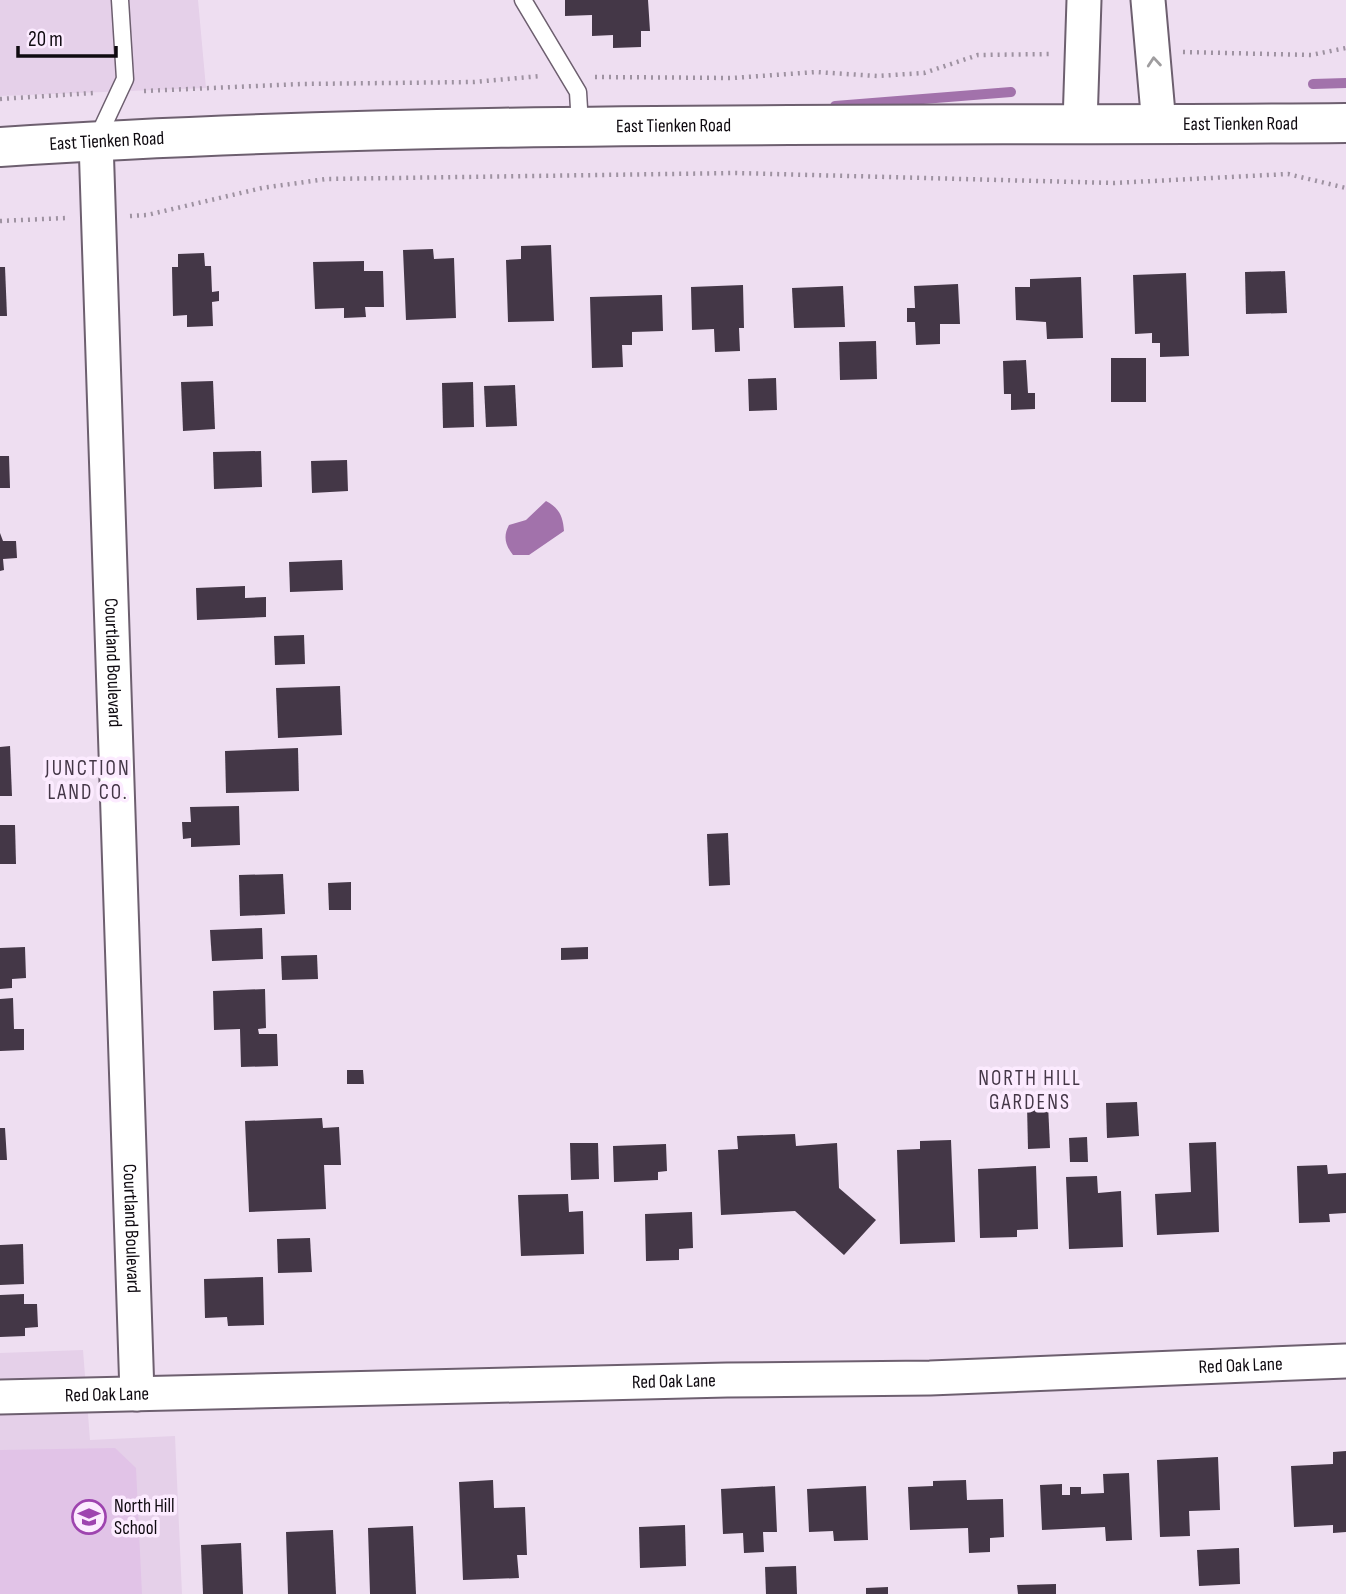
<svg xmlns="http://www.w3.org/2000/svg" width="1346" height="1594" font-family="'Sofia Sans Condensed',sans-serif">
<rect width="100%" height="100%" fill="#eedef1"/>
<!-- built -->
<g fill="#e5d0e9">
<polygon points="0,0 198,0 206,88 0,96"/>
<polygon points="83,1350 90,1440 175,1436 182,1594 0,1594 0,1353"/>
</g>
<!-- green -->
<polygon fill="#e1c3e7" points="115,1448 136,1468 142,1594 0,1594 0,1450"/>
<!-- water -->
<path fill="#a272ab" d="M546,501C559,508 563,516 564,531L529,555H513C505,545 503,536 509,525L526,520Z"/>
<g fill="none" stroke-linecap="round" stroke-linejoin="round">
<!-- stream -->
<g stroke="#a272ab" stroke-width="10">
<polyline points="1313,84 1346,83"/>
<polyline points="835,106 1011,92"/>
</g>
</g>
<!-- building -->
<g fill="#443747">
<polygon points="565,0 648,0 650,31 641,31 641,47 613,48 613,35 592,36 592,15 565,16"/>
<polygon points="551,245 554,321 508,322 506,260 521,259 521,246"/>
<polygon points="433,249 434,259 454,258 456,318 406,320 403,250"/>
<polygon points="204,253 205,266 211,266 212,292 219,291 219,301 212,302 213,326 187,327 187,315 173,316 172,267 178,267 178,254"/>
<polygon points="364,261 364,271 383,271 384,307 365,307 366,317 344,318 344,308 315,309 313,262"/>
<polygon points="0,267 5,267 7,316 0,316"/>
<polygon points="1285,271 1287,313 1246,314 1245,272"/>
<polygon points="1186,273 1189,356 1160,357 1160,343 1152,343 1152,333 1135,334 1133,275"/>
<polygon points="1081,277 1083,338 1047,339 1046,322 1016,320 1015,287 1030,287 1030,279"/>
<polygon points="958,284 960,324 940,324 940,344 916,345 915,322 907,322 907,308 915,308 914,286"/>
<polygon points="743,285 744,328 739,328 740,351 715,352 714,329 692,330 691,287"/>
<polygon points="843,286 845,327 794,328 792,288"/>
<polygon points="662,295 663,331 632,332 632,345 622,345 623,367 592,368 590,297"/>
<polygon points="876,341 877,379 840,380 839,342"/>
<rect x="1111" y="358" width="35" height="44"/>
<polygon points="1026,360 1028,393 1035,393 1035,409 1011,410 1011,394 1004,394 1003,361"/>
<polygon points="776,378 777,410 749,411 748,379"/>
<polygon points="213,381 215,429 183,431 181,382"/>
<polygon points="473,382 474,427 443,428 442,383"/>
<polygon points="515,385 517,426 486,427 484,386"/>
<polygon points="261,451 262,487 214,489 213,452"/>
<polygon points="0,456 9,456 10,488 0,488"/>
<polygon points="347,460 348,491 312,493 311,461"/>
<polygon points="0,533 3,541 16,541 17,558 3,559 4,570 0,571"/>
<polygon points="342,560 343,590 290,592 289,562"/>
<polygon points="245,586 245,598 266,597 266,617 197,620 196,588"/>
<polygon points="304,635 305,664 275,665 274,636"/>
<polygon points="340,686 342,735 278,738 276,688"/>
<polygon points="10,746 12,796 0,796 0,747"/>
<polygon points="298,748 299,791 226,793 225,751"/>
<polygon points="239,806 240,845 191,847 191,838 183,839 182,822 191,822 190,807"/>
<polygon points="0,825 15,825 16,864 0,864"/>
<polygon points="728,833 730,885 709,886 707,834"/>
<polygon points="283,874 285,914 240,916 239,875"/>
<polygon points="351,882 351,910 329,910 328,883"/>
<polygon points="262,928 263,959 212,961 210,930"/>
<polygon points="25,947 26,978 12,979 12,988 0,989 0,948"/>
<polygon points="588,947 588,959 561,960 561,948"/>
<polygon points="317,955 318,979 282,980 281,956"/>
<polygon points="265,989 266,1028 258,1029 259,1034 277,1034 278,1066 241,1067 240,1029 214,1030 213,991"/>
<polygon points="13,998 14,1029 24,1029 24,1050 0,1051 0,999"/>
<polygon points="347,1070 363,1070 364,1084 347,1084"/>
<polygon points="1137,1102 1139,1136 1107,1138 1106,1103"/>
<polygon points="1048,1104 1050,1148 1028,1149 1027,1105"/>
<polygon points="322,1118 323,1128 339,1127 341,1165 324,1165 326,1209 249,1212 245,1121"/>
<polygon points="0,1128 5,1128 7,1160 0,1160"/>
<polygon points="795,1134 796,1146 837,1143 839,1188 876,1220 844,1255 795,1211 721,1215 718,1150 738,1149 737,1136"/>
<polygon points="1087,1137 1088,1162 1070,1162 1069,1138"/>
<polygon points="951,1140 955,1242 900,1244 897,1150 920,1149 920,1141"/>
<polygon points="1216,1142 1219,1232 1157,1235 1155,1194 1191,1192 1189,1143"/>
<polygon points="570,1143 598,1143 599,1179 571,1180"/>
<polygon points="666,1144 667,1171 658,1172 658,1180 614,1182 613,1146"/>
<polygon points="1327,1165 1328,1174 1346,1173 1346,1213 1329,1214 1330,1222 1299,1223 1297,1166"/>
<polygon points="1036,1166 1038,1229 1017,1230 1017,1237 980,1238 978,1169"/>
<polygon points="1097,1176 1098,1193 1121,1191 1123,1247 1069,1249 1066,1177"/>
<polygon points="568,1194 569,1212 583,1211 584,1254 521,1256 518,1195"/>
<polygon points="692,1212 693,1248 679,1249 679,1260 646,1261 645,1214"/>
<polygon points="310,1238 312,1272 278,1273 277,1239"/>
<polygon points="23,1244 24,1284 0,1285 0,1245"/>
<polygon points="263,1277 264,1325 228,1326 227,1317 205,1318 204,1279"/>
<polygon points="24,1294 24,1304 37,1304 38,1327 25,1328 25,1336 0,1337 0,1295"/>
<polygon points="1346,1451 1346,1532 1333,1533 1333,1525 1294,1527 1291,1466 1333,1464 1333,1452"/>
<polygon points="1218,1457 1220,1510 1189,1511 1190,1536 1160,1537 1157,1460"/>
<polygon points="1129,1473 1132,1540 1106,1541 1105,1527 1042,1530 1040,1485 1062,1484 1062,1495 1070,1495 1070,1487 1081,1487 1081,1494 1104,1493 1103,1474"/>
<polygon points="493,1480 494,1508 525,1507 527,1555 517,1555 519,1578 463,1580 459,1482"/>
<polygon points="966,1480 967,1500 1003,1499 1004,1537 990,1538 990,1552 969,1553 968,1528 910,1530 908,1487 933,1486 933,1481"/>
<polygon points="775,1486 777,1532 763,1532 764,1552 744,1553 743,1533 723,1534 721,1489"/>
<polygon points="866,1486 868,1540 834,1541 833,1531 809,1532 807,1489"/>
<polygon points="685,1525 686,1566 640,1568 639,1527"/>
<polygon points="413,1526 416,1594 370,1594 368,1528"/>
<polygon points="333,1530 336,1594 288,1594 286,1532"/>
<polygon points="241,1543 243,1594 203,1594 201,1545"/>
<polygon points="1239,1548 1240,1584 1199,1586 1197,1550"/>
<polygon points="796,1566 797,1594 766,1594 765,1567"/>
<polygon points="1056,1584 1056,1594 1018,1594 1017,1585"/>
<polygon points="888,1587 888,1594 866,1594 866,1588"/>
</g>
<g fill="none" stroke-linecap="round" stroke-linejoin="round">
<!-- service casing -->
<g stroke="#6d5f6f" stroke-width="19">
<g id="service">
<polyline points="523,0 578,92 580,125"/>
<polyline points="96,141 125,79 120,0"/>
</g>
</g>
<!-- minor casing -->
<g stroke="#6d5f6f" stroke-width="37">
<g id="minor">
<polyline points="1148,0 1159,125"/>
<polyline points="1080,124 1084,0"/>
<path id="s1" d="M96,141L137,1394"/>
<path id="s2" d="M0,1397L727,1380L930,1378L1346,1361"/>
</g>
</g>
<!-- tertiary casing -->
<g stroke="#6d5f6f" stroke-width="42">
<g id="tertiary">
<path id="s3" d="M0,147C448,118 897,127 1346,123"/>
</g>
</g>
<!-- path -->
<g stroke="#9e92a1" stroke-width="4.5" stroke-dasharray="2 5" stroke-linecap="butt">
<polyline points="1183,52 1311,55 1346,48"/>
<polyline points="595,77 733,78 816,72 877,76 924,73 978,55 1052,54"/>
<polyline points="144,91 301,84 474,82 541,76"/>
<polyline points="0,99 93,93"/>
<polyline points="130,216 147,215 262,188 326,179 736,173 1114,183 1288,174 1346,188"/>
<polyline points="0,221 66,218"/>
</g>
<!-- service -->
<use href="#service" stroke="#fff" stroke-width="16"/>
<!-- minor -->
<use href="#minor" stroke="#fff" stroke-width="33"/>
<!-- tertiary -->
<use href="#tertiary" stroke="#fff" stroke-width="38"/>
</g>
<!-- one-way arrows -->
<defs><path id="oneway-chevron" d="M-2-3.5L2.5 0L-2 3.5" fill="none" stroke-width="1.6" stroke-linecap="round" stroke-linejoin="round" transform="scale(1.75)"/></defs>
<use stroke="#9f9d9f" href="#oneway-chevron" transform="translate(1154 62) rotate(-95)"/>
<!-- icons -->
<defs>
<g id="school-ring" transform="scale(1.75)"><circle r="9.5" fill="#fcebff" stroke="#9e44af" stroke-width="1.5"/><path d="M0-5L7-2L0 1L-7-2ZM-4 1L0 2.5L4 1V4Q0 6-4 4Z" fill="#9e44af"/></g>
</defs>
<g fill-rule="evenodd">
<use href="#school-ring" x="89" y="1517"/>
</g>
<g text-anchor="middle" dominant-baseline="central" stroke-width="7" stroke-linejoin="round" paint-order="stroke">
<!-- street labels -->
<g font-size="19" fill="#0f0a10" stroke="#fcebff">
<text stroke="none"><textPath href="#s3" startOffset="674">East Tienken Road</textPath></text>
<text stroke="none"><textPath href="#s3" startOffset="1241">East Tienken Road</textPath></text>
<text stroke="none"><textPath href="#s3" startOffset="107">East Tienken Road</textPath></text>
<text stroke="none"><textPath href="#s1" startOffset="522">Courtland Boulevard</textPath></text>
<text stroke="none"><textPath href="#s1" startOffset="1088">Courtland Boulevard</textPath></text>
<text stroke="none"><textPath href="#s2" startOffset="1241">Red Oak Lane</textPath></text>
<text stroke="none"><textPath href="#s2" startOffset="674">Red Oak Lane</textPath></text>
<text stroke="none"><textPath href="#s2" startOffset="107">Red Oak Lane</textPath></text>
</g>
<!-- poi labels -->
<g font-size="19" fill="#0f0a10" stroke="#fcebff" text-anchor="start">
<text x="114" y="1506">North Hill<tspan x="114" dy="22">School</tspan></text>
</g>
<!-- neighbourhood labels -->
<g font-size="21" letter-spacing="2" fill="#443747" stroke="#fcebff">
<text x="88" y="768">JUNCTION<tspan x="88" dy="24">LAND CO.</tspan></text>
<text x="1030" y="1078">NORTH HILL<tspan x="1030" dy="24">GARDENS</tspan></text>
</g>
</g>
<!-- scale -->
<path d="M18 46v10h98v-10" fill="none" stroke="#0f0a10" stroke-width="3.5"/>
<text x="28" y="46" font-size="21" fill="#0f0a10" stroke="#fcebff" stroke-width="5" paint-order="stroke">20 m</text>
</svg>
